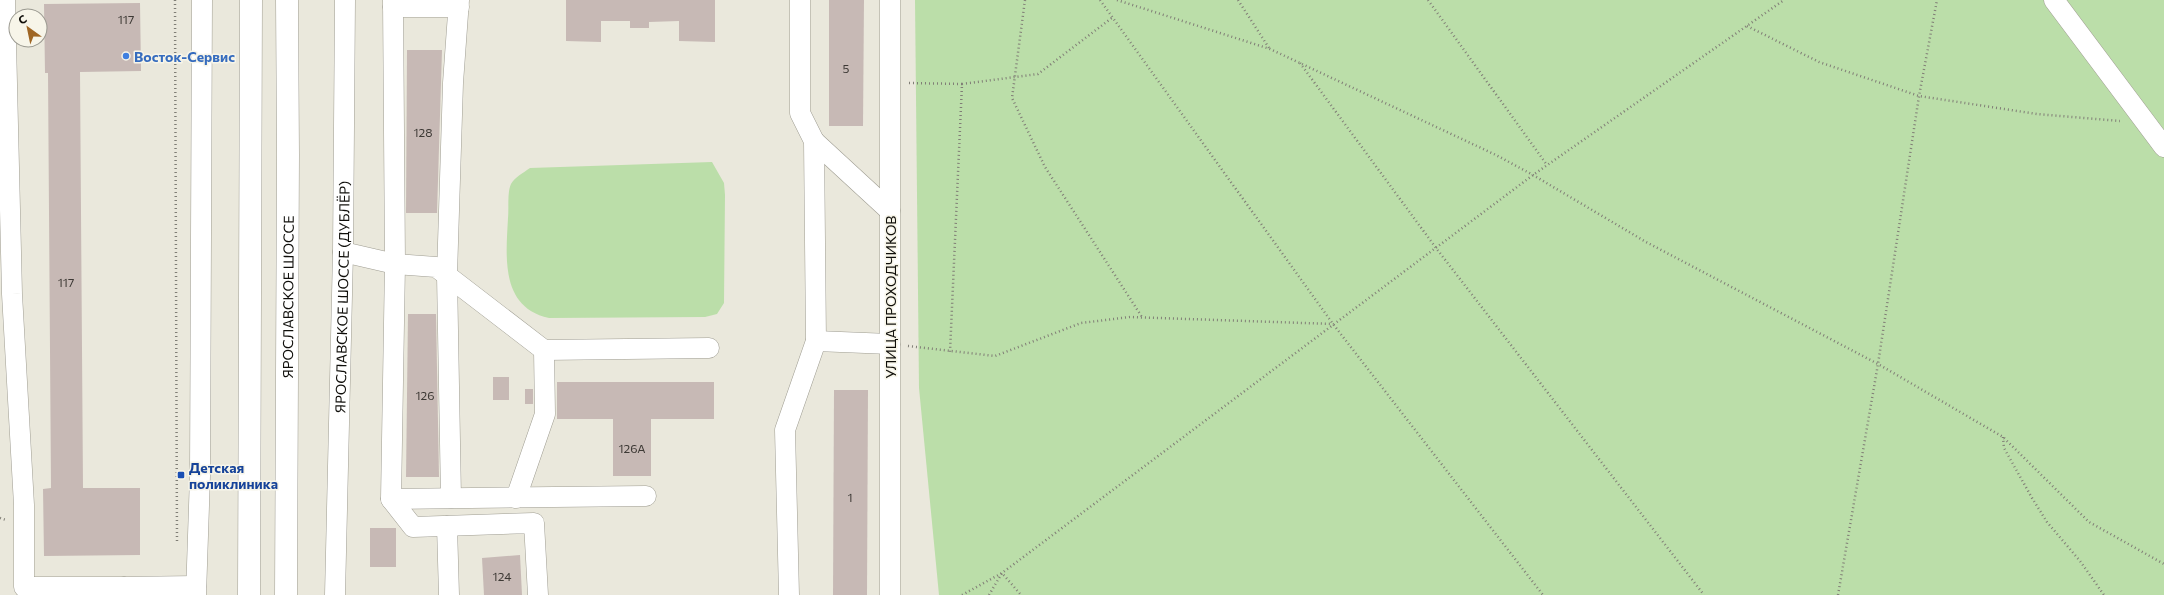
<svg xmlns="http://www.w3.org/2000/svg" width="2164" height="595" font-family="Commissioner,sans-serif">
<rect width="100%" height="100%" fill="#eae8dc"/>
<!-- green -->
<g fill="#bbdea9">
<polygon points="915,0 2164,0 2164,595 939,595 919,388"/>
<path d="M712,162L724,183L725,195L724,303L717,314L705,317L549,318C500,307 506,257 508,218C509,209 507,192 511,184C515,177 523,173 530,168Z"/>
</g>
<!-- building -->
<g fill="#c7b9b5">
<polygon points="566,0 715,0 715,42 679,41 679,21 649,22 649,28 630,28 630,21 601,21 601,42 566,41"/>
<polygon points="829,0 864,0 863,126 829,126"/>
<polygon points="140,3 141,71 80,72 83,488 140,488 140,555 44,556 43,489 51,488 48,73 45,73 44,4"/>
<polygon points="407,50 442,50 437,213 406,213"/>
<polygon points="408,314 436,314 439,477 406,477"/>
<rect x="493" y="377" width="16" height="23"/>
<polygon points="557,382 714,382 714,419 651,419 651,476 613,476 613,419 557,419"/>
<rect x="525" y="389" width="8" height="15"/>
<polygon points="834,390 868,390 867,595 833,595"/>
<rect x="370" y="528" width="26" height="39"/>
<polygon points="520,555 522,595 484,595 482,558"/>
</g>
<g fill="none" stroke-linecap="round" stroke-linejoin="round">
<!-- minor casing -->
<g stroke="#9f9d92" stroke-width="21">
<g id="minor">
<polyline points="5,0 12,294 24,505 24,587 124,587"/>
<polyline points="393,0 395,264 391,499 413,527 534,523 538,595"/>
<polyline points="890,0 890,595"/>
<polyline points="2054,0 2164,147"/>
<polyline points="393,7 459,7"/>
<polyline points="814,141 890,211"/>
<polyline points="343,252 395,264 436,267 544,350 709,348"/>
<polyline points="816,341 890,344"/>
<polyline points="451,498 447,275 453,83 459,0"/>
<polyline points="516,498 545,414 544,350"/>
<polyline points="391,499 646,496"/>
<polyline points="447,526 449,595"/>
<polyline points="124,595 124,587 196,586"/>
<polyline points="196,595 200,476 202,0"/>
<path id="s1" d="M335,595L343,252L345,0"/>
<polyline points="789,595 785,430 816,341 814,141 800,113 800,0"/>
</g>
</g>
<!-- major casing -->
<g stroke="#9f9d92" stroke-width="23">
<g id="major">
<polyline points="249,595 251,0"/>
<path id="s2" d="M286,595L288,154L287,0"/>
</g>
</g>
<!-- path -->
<g stroke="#807e76" stroke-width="2.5" stroke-dasharray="1 3" stroke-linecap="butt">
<polyline points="175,0 177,543"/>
<polyline points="1025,0 1012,98 1045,167 1142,317"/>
<polyline points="1100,0 1333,324 1543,595"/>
<polyline points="1117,0 1270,49 1496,155 1533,175 1646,242 1878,364 2003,437 2089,522 2164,564"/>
<polyline points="1238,0 1269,48"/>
<polyline points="1428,0 1547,165"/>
<polyline points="1747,26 1819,62 1919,96 2037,114 2120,121"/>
<polyline points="1300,63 1436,248 1704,595"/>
<polyline points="909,83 962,84 950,352"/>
<polyline points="962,84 1038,74 1113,17"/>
<polyline points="908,346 995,356 1081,323 1130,317 1333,324"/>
<polyline points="2003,437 2004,448 2032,498 2047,522 2080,561 2104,595"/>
<polyline points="0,518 6,520"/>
<polyline points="962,595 1002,573 1533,175 1784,0"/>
<polyline points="989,595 1002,573 1021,595"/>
<polyline points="1838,595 1878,364 1919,96 1937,0"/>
</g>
<!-- minor -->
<use href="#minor" stroke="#fff" stroke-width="20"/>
<!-- major -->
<use href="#major" stroke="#fff" stroke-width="22"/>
</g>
<!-- markers -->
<circle fill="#3f7fe0" stroke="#f7f5e9" stroke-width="1.5" cx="126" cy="56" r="4"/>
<rect fill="#1a4fb4" stroke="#f7f5e9" stroke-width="1.5" x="177" y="471" width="8" height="8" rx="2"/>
<g text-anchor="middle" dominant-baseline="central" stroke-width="3" stroke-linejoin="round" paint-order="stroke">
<!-- number labels -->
<g font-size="12" fill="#3d3935">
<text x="126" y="19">117</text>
<text x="846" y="68">5</text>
<text x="423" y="132">128</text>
<text x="66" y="282">117</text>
<text x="425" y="395">126</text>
<text x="632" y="448">126А</text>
<text x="850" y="497">1</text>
<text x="502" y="576">124</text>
</g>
<!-- shop labels -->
<g font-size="14" font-weight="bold" fill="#366cbe" stroke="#f7f5e9" text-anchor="start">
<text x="134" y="56">Восток-Сервис</text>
</g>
<!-- street labels -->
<g font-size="14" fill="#0f0e0a" stroke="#f7f5e9">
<text stroke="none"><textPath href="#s2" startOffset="298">ЯРОСЛАВСКОЕ ШОССЕ</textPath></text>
<text transform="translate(890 297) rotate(-90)">УЛИЦА ПРОХОДЧИКОВ</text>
<text stroke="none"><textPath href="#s1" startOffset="298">ЯРОСЛАВСКОЕ ШОССЕ (ДУБЛЁР)</textPath></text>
</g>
<!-- transit labels -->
<g font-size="14" font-weight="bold" fill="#164399" stroke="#f7f5e9" text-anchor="start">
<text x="189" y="467">Детская<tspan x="189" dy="16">поликлиника</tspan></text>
</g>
</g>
<!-- north arrow -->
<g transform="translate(28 28) rotate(327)"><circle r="19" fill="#f7f5e9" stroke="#9a9990"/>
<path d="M0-3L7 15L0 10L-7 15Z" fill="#9f6624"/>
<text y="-6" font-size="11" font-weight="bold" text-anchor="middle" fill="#0f0e0a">С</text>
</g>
</svg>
